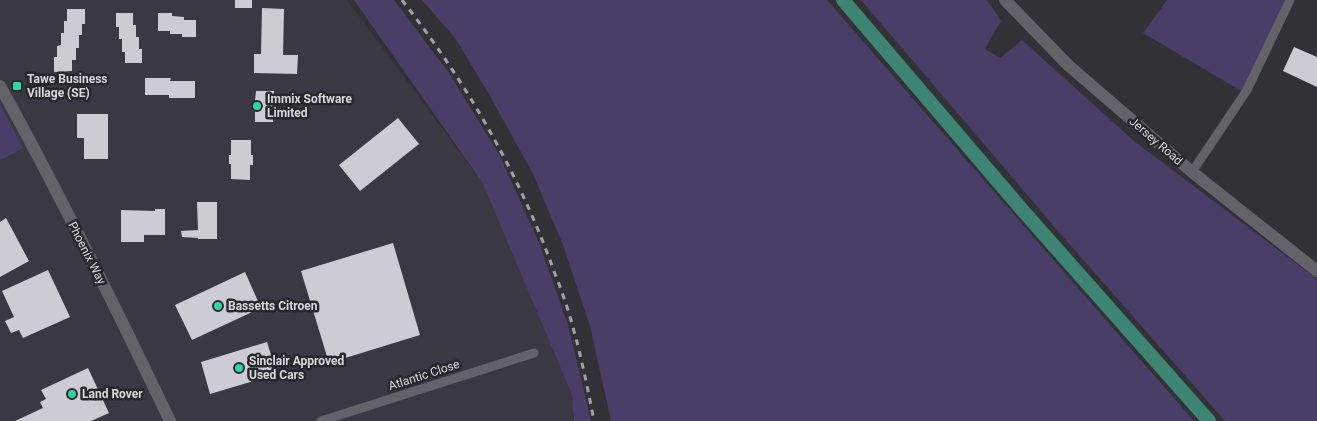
<svg xmlns="http://www.w3.org/2000/svg" width="1317" height="421" font-family="Roboto,sans-serif">
<rect width="100%" height="100%" fill="#323136"/>
<!-- built -->
<polygon fill="#3a3843" points="0,0 347,0 482,182 572,395 574,421 0,421"/>
<!-- green -->
<g fill="#483e68">
<polygon points="354,0 394,0 449,73 500,156 540,245 568,325 591,421 574,421 572,395 482,182"/>
<polygon points="422,0 827,0 1194,421 611,421 590,326 563,245 533,174 490,96 455,38"/>
<polygon points="861,0 987,0 1001,21 985,49 1000,58 1022,40 1134,141 1317,279 1317,421 1225,421 1058,231"/>
<polygon points="1167,0 1285,0 1243,92 1143,33"/>
<polygon points="0,104 23,148 1,160 0,159"/>
</g>
<!-- building -->
<g fill="#ceccd3">
<rect x="235" y="0" width="17" height="8"/>
<polygon points="262,8 284,9 283,55 298,55 297,74 254,73 254,54 261,54"/>
<polygon points="67,9 85,9 85,24 82,24 82,35 79,35 79,48 76,48 76,60 72,60 72,71 54,72 54,57 57,57 57,46 61,45 61,33 64,33 64,21 67,21"/>
<polygon points="116,13 133,13 133,25 136,25 136,37 139,37 139,49 142,49 142,63 125,63 125,52 122,52 122,39 119,39 119,27 116,27"/>
<polygon points="158,13 172,13 172,16 184,17 184,20 196,20 196,37 182,37 182,34 170,34 170,31 158,31"/>
<polygon points="1294,47 1317,57 1317,87 1283,71"/>
<polygon points="145,78 171,78 170,81 195,81 195,98 169,98 169,95 145,95"/>
<polygon points="256,91 274,91 273,122 255,122 255,111 254,111"/>
<polygon points="77,114 108,114 108,159 84,159 84,138 77,138"/>
<polygon points="398,118 419,144 360,191 339,165"/>
<polygon points="231,140 251,140 251,155 253,155 253,165 250,165 250,180 231,179 231,164 229,164 229,155 231,155"/>
<polygon points="197,202 217,202 217,239 198,239 198,238 182,237 181,231 198,230"/>
<polygon points="155,209 165,209 165,235 144,235 144,242 121,242 121,210 155,211"/>
<polygon points="6,218 29,261 0,277 0,222"/>
<polygon points="393,243 420,335 329,363 301,271"/>
<polygon points="48,270 70,317 23,338 19,330 11,333 5,321 14,317 2,291"/>
<polygon points="245,272 261,308 192,340 175,305"/>
<polygon points="267,342 277,374 210,394 201,362"/>
<polygon points="88,368 109,413 91,421 15,421 43,408 40,402 46,399 41,390"/>
</g>
<g fill="none" stroke-linecap="round" stroke-linejoin="round">
<!-- street -->
<g stroke="#636268" stroke-width="9">
<polyline points="1192,172 1247,90 1290,0"/>
<polyline points="321,421 534,353"/>
</g>
<!-- secondary -->
<g stroke="#636268" stroke-width="12">
<polyline points="1005,0 1068,65 1192,172 1317,271"/>
<path d="M0,86C61,196 116,308 170,421"/>
</g>
<!-- primary -->
<polyline stroke="#3d8473" stroke-width="14" points="843,0 1024,212 1209,421"/>
<!-- rail -->
<path stroke="#a2a2a6" stroke-width="3" stroke-dasharray="6 6" stroke-linecap="butt" d="M402,0C467,83 520,175 555,274C560,286 564,298 568,310C579,346 587,384 594,421"/>
</g>
<!-- markers -->
<g fill="#2fd4aa" stroke="#28272c" stroke-width="2">
<rect x="12" y="81" width="10" height="10" rx="2.5"/>
<circle cx="257" cy="106" r="5"/>
<circle cx="218" cy="306" r="5"/>
<circle cx="239" cy="368" r="5"/>
<circle cx="72" cy="394" r="5"/>
</g>
<g text-anchor="middle" dominant-baseline="central" stroke-width="5" stroke-linejoin="round" paint-order="stroke">
<!-- poi labels -->
<g font-size="12" font-weight="bold" fill="#d9d9dd" stroke="#28272c" text-anchor="start">
<text x="27" y="79">Tawe Business<tspan x="27" dy="14">Village (SE)</tspan></text>
<text x="267" y="99">Immix Software<tspan x="267" dy="14">Limited</tspan></text>
<text x="228" y="306">Bassetts Citroen</text>
<text x="249" y="361">Sinclair Approved<tspan x="249" dy="14">Used Cars</tspan></text>
<text x="82" y="394">Land Rover</text>
</g>
<!-- street labels -->
<g font-size="12" fill="#d9d9dd" stroke="#28272c">
<text transform="translate(1156 141) rotate(41)">Jersey Road</text>
<text transform="translate(87 253) rotate(63)">Phoenix Way</text>
<text transform="translate(424 375) rotate(-18)">Atlantic Close</text>
</g>
</g>
</svg>
